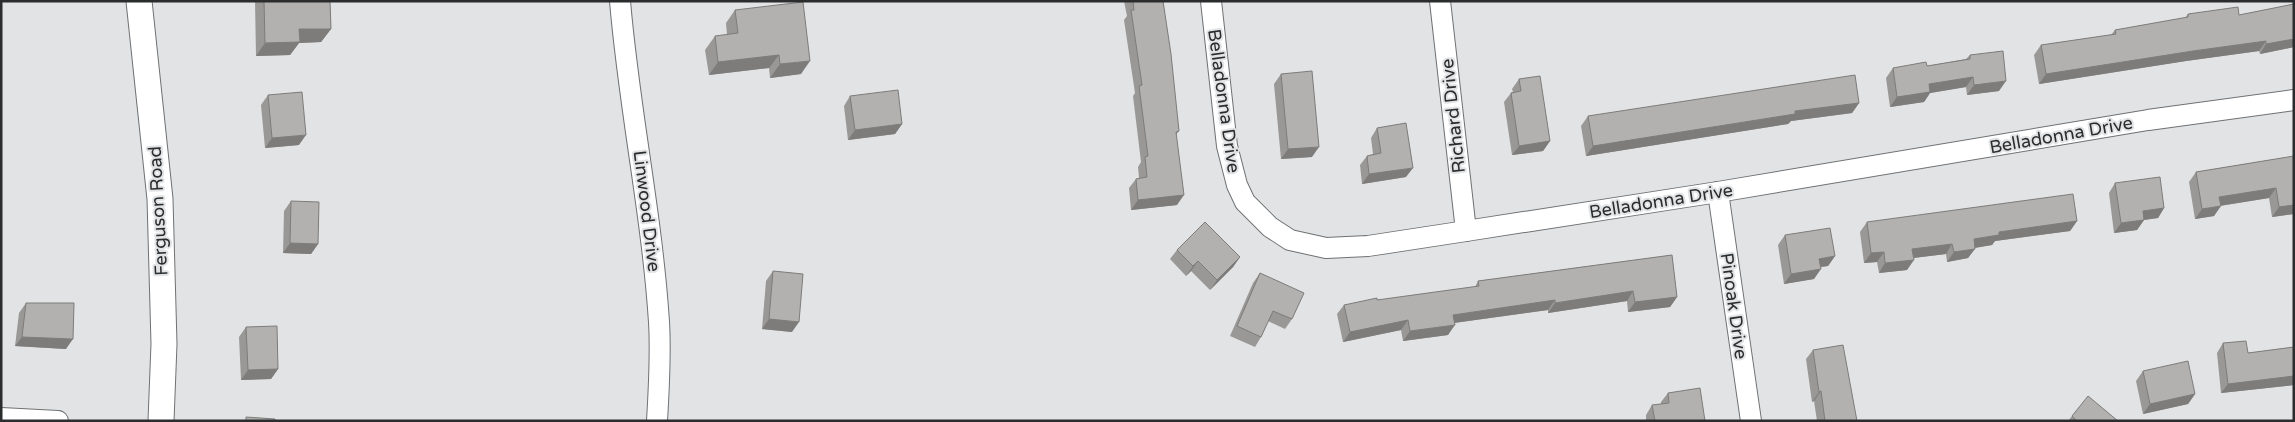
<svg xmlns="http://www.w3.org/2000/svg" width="2295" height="422" font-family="'Varela Round',sans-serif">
<rect width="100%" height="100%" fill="#e1e3e5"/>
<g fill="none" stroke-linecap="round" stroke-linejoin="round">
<!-- minor casing -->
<g stroke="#6f7173" stroke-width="22">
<g id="minor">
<path d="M620,1C629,109 652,214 659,322C661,355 659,388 657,421"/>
<polyline points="1211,1 1227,146 1237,185 1245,202 1270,227 1290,240 1326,248 1368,246 1466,231 1718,192 2148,120 2294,100"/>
<polyline points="1440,1 1466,231"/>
<polyline points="1718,192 1751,421"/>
<polyline points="1,418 58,421"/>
</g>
</g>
<!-- tertiary casing -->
<g stroke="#6f7173" stroke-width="27">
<polyline id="tertiary" points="139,1 160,199 164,344 161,421"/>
</g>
<!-- minor -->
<use href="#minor" stroke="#fff" stroke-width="20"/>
<!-- tertiary -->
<use href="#tertiary" stroke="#fff" stroke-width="25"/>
</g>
<!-- wall -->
<g fill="#9a9896">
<polygon points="255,1 330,1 331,29 321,42 299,43 290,55 256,56"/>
<polygon points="1124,1 1163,1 1179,131 1176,135 1177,205 1131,210 1129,188 1136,179 1139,178 1138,167 1141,162 1133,96 1135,93 1124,20 1127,16"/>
<polygon points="2294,4 2294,47 2260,54 2259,51 2186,61 2039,84 2034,55 2041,45 2111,35 2115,30 2185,18 2188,14 2239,15"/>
<polygon points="735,10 801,74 770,78 769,68 709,75 705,50 715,36 727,35 726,23"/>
<polygon points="1970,55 1999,91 1967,95 1966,87 1930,93 1924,102 1890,107 1886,78 1893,68 1927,66 1966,59"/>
<polygon points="1281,74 1312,157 1281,159 1274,84"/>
<polygon points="1519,79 1550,141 1543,151 1512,155 1504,102 1511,93 1513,92 1512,89"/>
<polygon points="268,95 299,145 265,148 261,105"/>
<polygon points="850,96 902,124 895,134 848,140 844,106"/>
<polygon points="1859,103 1852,113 1791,121 1788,124 1586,156 1581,126 1588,116"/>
<polygon points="1377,128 1406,177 1362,184 1360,165 1367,156 1373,154 1371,138"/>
<polygon points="2294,156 2294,214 2272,217 2269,198 2220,206 2214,216 2195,219 2189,182 2196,172"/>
<polygon points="2115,183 2164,208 2158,218 2144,220 2137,230 2114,233 2109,193"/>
<polygon points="291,201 318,244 311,254 283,253 284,211"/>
<polygon points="2077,221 2070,231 1995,241 1992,245 1975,248 1968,258 1947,262 1946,254 1913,258 1907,270 1879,273 1877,262 1864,263 1860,232 1867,222"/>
<polygon points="1785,235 1835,256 1828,266 1821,267 1814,279 1784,284 1778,245"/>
<polygon points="1177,250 1240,257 1233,267 1210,290 1191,271 1186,276 1170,259"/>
<polygon points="1672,255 1677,297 1670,307 1628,312 1627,301 1548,313 1548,310 1454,323 1448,335 1403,341 1401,330 1343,342 1337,314 1344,305 1475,287 1478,281"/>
<polygon points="773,271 792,332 762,329 766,281"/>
<polygon points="1260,273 1292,319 1285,329 1268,321 1261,337 1255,347 1230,336 1253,283"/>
<polygon points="26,303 66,349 15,346 19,313"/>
<polygon points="246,327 278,369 271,379 241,380 239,337"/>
<polygon points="2223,343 2248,353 2294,347 2294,385 2221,393 2217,353"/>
<polygon points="1813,350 1857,421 1817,421 1814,401 1812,402 1806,359"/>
<polygon points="2143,371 2195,394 2188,404 2143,414 2136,381"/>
<polygon points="1668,393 1705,421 1646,421 1646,415 1652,405 1661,404 1661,402"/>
<polygon points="2072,416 2118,421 2068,421"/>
</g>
<!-- shaded-wall -->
<g fill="#7d7c7a">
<polygon points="299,29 331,29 321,42 299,43 290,55 256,56 265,43"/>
<polygon points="2294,39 2294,47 2260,54 2266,44"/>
<polygon points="2266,41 2259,51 2186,61 2039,84 2046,74 2193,51"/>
<polygon points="779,55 769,68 709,75 718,62"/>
<polygon points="810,61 801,74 770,78 780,64"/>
<polygon points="1973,77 1966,87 1930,93 1924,102 1890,107 1897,97 1929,84"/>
<polygon points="2006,81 1999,91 1967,95 1974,85"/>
<polygon points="1859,103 1852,113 1791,121 1788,124 1586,156 1593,146 1795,111"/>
<polygon points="902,124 895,134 848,140 855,130"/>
<polygon points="306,135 299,145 265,148 272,138"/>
<polygon points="1550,141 1543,151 1512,155 1519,146"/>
<polygon points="1319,147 1312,157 1281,159 1288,149"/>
<polygon points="1413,168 1406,177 1362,184 1369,174"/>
<polygon points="2276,188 2269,198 2212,207 2219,197"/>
<polygon points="1184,195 1177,205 1131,210 1138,200"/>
<polygon points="2294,205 2294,214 2272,217 2279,207"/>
<polygon points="2221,206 2214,216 2195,219 2202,209"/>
<polygon points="2164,208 2158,218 2136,221 2143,211"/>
<polygon points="2144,220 2137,230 2114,233 2121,223"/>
<polygon points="2077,221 2070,231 1995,241 1992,245 1967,249 1974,239 1999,232"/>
<polygon points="290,243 318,244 311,254 283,253"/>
<polygon points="1952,244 1946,254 1905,259 1912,249"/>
<polygon points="1975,249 1968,258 1947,262 1954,252"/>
<polygon points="1884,252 1877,262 1864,263 1871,253"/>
<polygon points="1835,256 1828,266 1812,268 1819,259"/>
<polygon points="1240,257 1233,267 1210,290 1217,280"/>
<polygon points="1914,260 1907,270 1879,273 1885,263"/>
<polygon points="1198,261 1191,271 1186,276 1193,266"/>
<polygon points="1821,269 1814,279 1784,284 1791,274"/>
<polygon points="1633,291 1627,301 1548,313 1555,303"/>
<polygon points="1677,297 1670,307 1628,312 1635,302"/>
<polygon points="1555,300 1548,310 1446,324 1453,315"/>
<polygon points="769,319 799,322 792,332 762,329"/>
<polygon points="1408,320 1401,330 1343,342 1350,332"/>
<polygon points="1455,325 1448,335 1403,341 1410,331"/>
<polygon points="22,337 73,339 66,349 15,346"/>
<polygon points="278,369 271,379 241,380 248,370"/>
<polygon points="2294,376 2294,385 2221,393 2228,384"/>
<polygon points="1821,391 1814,401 1812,402 1819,392"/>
<polygon points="2195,394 2188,404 2143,414 2150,404"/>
</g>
<!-- building -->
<g fill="#b3b1af" stroke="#7d7c7a">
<polygon points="264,1 330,1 331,29 299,29 300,42 265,43"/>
<polygon points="1133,1 1163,1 1171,54 1179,131 1176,132 1184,195 1138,200 1136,179 1147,177 1145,157 1148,156 1139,86 1142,85 1131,10 1134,10"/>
<polygon points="803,2 810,61 780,64 779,55 718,62 715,36 738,33 735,10"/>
<polygon points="2294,4 2294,39 2266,44 2266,41 2193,51 2046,74 2041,45 2116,34 2115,30 2188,17 2188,14 2238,7 2239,15"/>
<polygon points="2003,51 2006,81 1974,85 1973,77 1929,84 1930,92 1897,97 1893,68 1926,62 1927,66 1970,59 1970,55"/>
<polygon points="1312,71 1319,147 1288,149 1281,74"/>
<polygon points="1855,75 1859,103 1795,111 1795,114 1593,146 1588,116"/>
<polygon points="1540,76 1550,141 1519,146 1511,93 1521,91 1519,79"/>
<polygon points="898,90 902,124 855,130 850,96"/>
<polygon points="302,92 306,135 272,138 268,95"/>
<polygon points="1406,123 1413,168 1369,174 1367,156 1381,153 1377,128"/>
<polygon points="2294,156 2294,205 2279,207 2276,188 2219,197 2221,206 2202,209 2196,172"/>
<polygon points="2160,177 2164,208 2143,211 2144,220 2121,223 2115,183"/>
<polygon points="2073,194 2077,221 1999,232 1999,235 1974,239 1975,249 1954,252 1952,244 1912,249 1914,260 1885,263 1884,252 1871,253 1867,222"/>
<polygon points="291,201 319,202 318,244 290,243"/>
<polygon points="1205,222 1240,257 1217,280 1198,261 1193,266 1177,250"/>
<polygon points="1830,228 1835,256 1819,259 1821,269 1791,274 1785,235"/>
<polygon points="1672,255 1677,297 1635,302 1633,291 1555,303 1555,300 1453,315 1455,325 1410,331 1408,320 1350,332 1344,305 1377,298 1377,300 1479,286 1478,281"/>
<polygon points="773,271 803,274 799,322 769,319"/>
<polygon points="1260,273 1304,293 1292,319 1273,311 1261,337 1237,326"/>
<polygon points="26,303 74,303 73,339 22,337"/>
<polygon points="277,326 278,369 248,370 246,327"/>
<polygon points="2246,341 2248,353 2294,347 2294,376 2228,384 2223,343"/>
<polygon points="1843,345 1857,421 1825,421 1821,391 1819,392 1813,350"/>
<polygon points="2188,361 2195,394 2150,404 2143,371"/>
<polygon points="1700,388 1705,421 1655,421 1652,405 1669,403 1668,393"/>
<polygon points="2088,396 2118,421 2077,421 2072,416"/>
<polygon points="246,417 275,419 275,421 246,421"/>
</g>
<g text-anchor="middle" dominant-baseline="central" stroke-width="4" stroke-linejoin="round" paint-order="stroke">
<!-- street labels -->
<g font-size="18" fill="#2b2c2d" stroke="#e1e3e5">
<text transform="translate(1224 101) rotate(82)">Belladonna Drive</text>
<text transform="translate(1453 116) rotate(-96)">Richard Drive</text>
<text transform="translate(2061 135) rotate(-10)">Belladonna Drive</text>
<text transform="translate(1661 201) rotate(-9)">Belladonna Drive</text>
<text transform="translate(158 211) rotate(-93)">Ferguson Road</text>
<text transform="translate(647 211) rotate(83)">Linwood Drive</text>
<text transform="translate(1734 306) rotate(82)">Pinoak Drive</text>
</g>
</g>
<!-- border -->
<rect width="2295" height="422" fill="none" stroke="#2b2c2d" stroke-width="5"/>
</svg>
